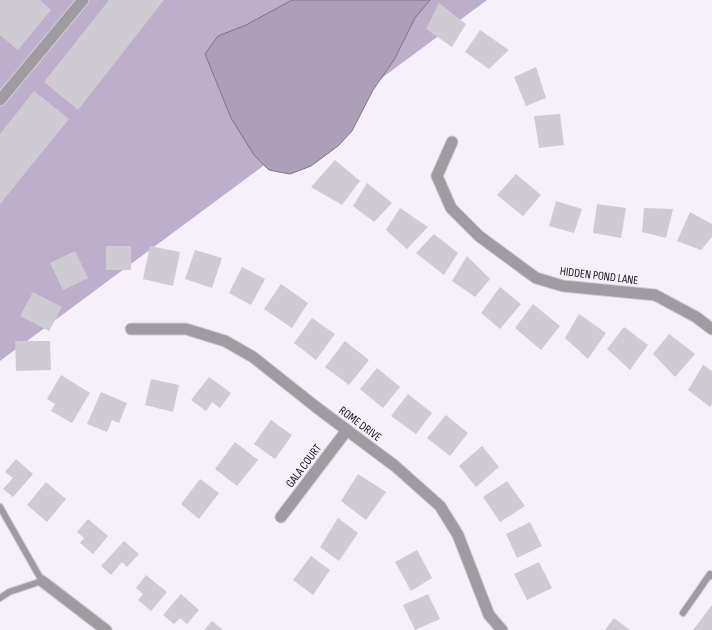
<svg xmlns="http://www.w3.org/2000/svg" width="712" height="630" font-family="'Sofia Sans Condensed',sans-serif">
<rect width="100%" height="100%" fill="#f5f0f9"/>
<!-- forest -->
<polygon fill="#beaecb" points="0,0 487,0 0,361"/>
<!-- water -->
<polygon fill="#ad9eb9" stroke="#807589" points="292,0 430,0 415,18 394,60 373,90 352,131 338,146 311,166 290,174 269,170 254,155 231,118 205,54 218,36 246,25"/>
<!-- building -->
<g fill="#cfcbd3">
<polygon points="0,0 40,0 51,10 18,50 0,35"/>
<polygon points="109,0 164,0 78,110 44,82"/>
<polygon points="439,3 466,24 452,47 426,29"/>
<polygon points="480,30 509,50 489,69 465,52"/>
<polygon points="536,67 546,98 526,106 514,77"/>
<polygon points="34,91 69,119 0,204 0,134"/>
<polygon points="560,114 564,145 539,148 534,116"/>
<polygon points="335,160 360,181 342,205 311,187"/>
<polygon points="516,174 541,195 523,216 497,195"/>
<polygon points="367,183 392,203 374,222 353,206"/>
<polygon points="556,201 582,209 574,233 549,226"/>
<polygon points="597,204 626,208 621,238 593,233"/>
<polygon points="400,208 428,227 407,249 386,230"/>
<polygon points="644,208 673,209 666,238 642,232"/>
<polygon points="690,212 712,224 712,237 701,250 677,241"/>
<polygon points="434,234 458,253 444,275 416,253"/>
<rect x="106" y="246" width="25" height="24"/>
<polygon points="150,246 180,252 173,286 143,279"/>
<polygon points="195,250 222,258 212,288 185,279"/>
<polygon points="75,251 88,278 63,290 50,263"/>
<polygon points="467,256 490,279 475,297 452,281"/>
<polygon points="242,267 265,279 251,305 229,293"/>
<polygon points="281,284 308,303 292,328 264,309"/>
<polygon points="500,287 521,304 500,329 481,313"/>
<polygon points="33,292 62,307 49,331 20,316"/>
<polygon points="533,304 560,326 541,350 515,328"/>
<polygon points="579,314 606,333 588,359 565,338"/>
<polygon points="312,318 335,334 316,360 294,343"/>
<polygon points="624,327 648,345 630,370 607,349"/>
<polygon points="669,334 695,354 675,377 653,354"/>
<polygon points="15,341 50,341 51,370 16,371"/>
<polygon points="345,341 369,360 349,385 325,367"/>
<polygon points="703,365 712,371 712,404 710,407 688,390"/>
<polygon points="377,368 400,387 383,408 360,389"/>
<polygon points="61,375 90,393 72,423 51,411 55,404 47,399"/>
<polygon points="209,377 231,393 220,408 212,402 206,411 191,400"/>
<polygon points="151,379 179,385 173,412 145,405"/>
<polygon points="101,392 127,403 119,423 112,420 107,432 87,424"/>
<polygon points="408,394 432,413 416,434 391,416"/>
<polygon points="446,415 468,433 450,456 427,438"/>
<polygon points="271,420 292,435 275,459 254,444"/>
<polygon points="235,442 258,460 237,486 215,469"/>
<polygon points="482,446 499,467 476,487 459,466"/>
<polygon points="16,459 33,474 13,497 3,489 13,478 5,472"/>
<polygon points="358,474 386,492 366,520 341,501"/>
<polygon points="200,479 219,493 199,519 181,504"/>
<polygon points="507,481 525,506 500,522 483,497"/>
<polygon points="46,482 66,499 47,522 27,505"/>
<polygon points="338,518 358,533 339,561 320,547"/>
<polygon points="88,519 108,536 93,554 80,543 84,538 77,532"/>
<polygon points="530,522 542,546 517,558 506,534"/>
<polygon points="124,541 139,554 127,567 122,562 111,575 101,566"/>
<polygon points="417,550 432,578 411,591 395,562"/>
<polygon points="311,556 330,570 313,595 293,580"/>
<polygon points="539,562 552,588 527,600 514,574"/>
<polygon points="146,575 167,592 151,611 138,600 143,594 136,588"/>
<polygon points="181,594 199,610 187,624 180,618 174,624 163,615"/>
<polygon points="428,594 440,619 415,630 403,605"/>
<polygon points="712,605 712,630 693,630"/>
<polygon points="614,618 630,630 605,630"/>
<polygon points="212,621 223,630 204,630"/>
</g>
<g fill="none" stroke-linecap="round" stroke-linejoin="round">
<!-- service casing -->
<g stroke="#d1cdd5" stroke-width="8">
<g id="service">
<polyline points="0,507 42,581 9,592 0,598"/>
<polyline points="683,613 710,574 712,576"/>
</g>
</g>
<!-- minor casing -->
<g stroke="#d1cdd5" stroke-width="13">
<g id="minor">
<polyline points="0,100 83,0"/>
<polyline points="452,142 437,176 451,208 479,236 536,278 563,286 655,295 696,317 712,329"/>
<polyline points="131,329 186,329 225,341 253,357 316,407 395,466 440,506 458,535 489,615 502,630"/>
<polyline points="281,517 347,430"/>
<polyline points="42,581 106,630"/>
</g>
</g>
<!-- service -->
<use href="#service" stroke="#9e9ca0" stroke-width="6"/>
<!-- minor -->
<use href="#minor" stroke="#9e9ca0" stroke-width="11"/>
</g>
<g text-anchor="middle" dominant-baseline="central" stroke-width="4" stroke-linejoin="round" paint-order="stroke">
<!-- street labels -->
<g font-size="12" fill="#161518" stroke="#f5f0f9">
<text transform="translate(599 276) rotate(7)">HIDDEN POND LANE</text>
<text transform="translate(360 424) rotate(37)">ROME DRIVE</text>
<text transform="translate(304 466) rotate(-53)">GALA COURT</text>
</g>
</g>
</svg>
